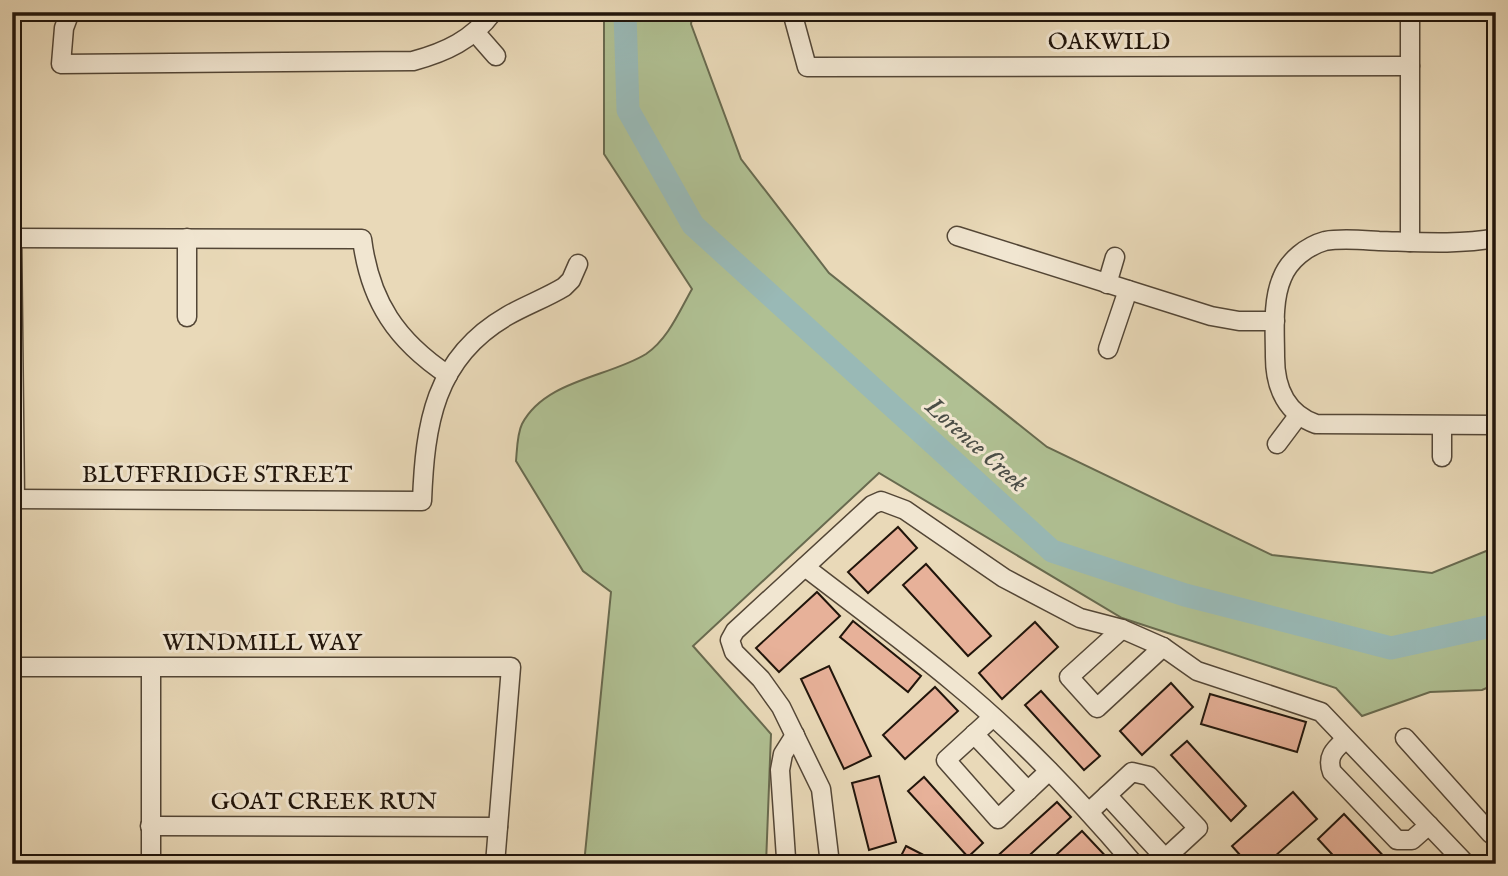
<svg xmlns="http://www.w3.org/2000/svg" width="1508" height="876" font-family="'IM FELL English',serif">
<rect width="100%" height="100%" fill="#e9d9b8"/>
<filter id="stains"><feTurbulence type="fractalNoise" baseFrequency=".00286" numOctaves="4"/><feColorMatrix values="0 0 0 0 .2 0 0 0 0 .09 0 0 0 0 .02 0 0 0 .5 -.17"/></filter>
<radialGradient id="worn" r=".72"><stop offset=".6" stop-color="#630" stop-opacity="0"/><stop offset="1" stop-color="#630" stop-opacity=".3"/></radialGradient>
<!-- green -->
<path fill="#b0c093" stroke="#686a4f" stroke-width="2" d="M604,12H693L691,24L741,159L829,273L1047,447L1272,555L1432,573L1496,547V684L1482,690L1430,692L1362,716L1336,688L1122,618L879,473L693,646L771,734L766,864H584L611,592L583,571L516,461C517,451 517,434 522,424C545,380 609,377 646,354C668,339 679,312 692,289L604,154Z"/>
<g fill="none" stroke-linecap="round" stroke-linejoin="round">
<!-- river -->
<polyline stroke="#99b9b6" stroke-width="23" points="625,12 628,110 693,225 1052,551 1185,595 1391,648 1496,625"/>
</g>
<!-- building -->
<g fill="#e7b199" stroke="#21150b" stroke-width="2">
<polygon points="898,527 917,548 868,593 848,572"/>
<polygon points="926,564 991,636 968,656 903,585"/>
<polygon points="817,592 840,616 779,672 756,648"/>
<polygon points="853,621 921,676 908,692 840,637"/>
<polygon points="1035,622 1058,647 1002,699 979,673"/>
<polygon points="829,666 871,756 844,769 801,679"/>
<polygon points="1171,683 1193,707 1142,755 1120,731"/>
<polygon points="935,687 958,711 905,759 883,735"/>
<polygon points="1041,691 1100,756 1084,770 1025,705"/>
<polygon points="1210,694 1306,722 1297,752 1201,724"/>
<polygon points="1187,741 1246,806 1231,821 1171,755"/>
<polygon points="879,776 896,842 869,850 852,783"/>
<polygon points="924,777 983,843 968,857 908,791"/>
<polygon points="1293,792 1317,819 1266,864 1248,864 1232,846"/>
<polygon points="1057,802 1071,817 1020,864 997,864 993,860"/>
<polygon points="1344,814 1391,864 1341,864 1318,839"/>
<polygon points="1082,831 1113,864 1067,864 1057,854"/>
<polygon points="906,846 941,864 897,864"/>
</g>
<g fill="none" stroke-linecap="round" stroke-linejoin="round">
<!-- minor casing -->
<g stroke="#534636" stroke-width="21">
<g id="minor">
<path d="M70,12L64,28L61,64L413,61C446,52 472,40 493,12"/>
<polyline points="792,12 807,67 1410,66"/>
<polyline points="475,32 496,56"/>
<polyline points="957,236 1211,316 1239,321 1275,321"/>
<path d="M12,238L362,239C370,302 397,341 448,375"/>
<polyline points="12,238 15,499"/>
<path d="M1496,238C1458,245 1417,242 1379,241C1361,240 1342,238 1325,241C1307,246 1289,260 1282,278C1272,301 1275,332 1275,357C1275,388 1287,414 1316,424L1496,425"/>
<polyline points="1410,242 1410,12"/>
<polyline points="1107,284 1115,257"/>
<polyline points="187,317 187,238"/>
<polyline points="1108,349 1128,290"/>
<polyline points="1442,426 1442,457"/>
<polyline points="1277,444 1298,416"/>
<path d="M12,499L422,501C425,425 434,358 507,316C526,305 546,298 564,287L571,280L578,264"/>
<path d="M805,567C854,605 905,642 953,682C1019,736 1079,799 1134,864"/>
<polyline points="1122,629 1069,677 1097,708 1163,647"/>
<polyline points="12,667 511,667 495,864"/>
<polyline points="993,717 946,760 998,819 1049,771"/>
<polyline points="974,734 1028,791"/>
<polyline points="1405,738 1491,834 1496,830"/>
<path d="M1346,739C1335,749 1326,756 1332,772L1397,840H1412L1429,825"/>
<polyline points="1107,795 1165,858"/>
<polyline points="1089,812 1132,772 1149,776 1198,828 1159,864"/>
<polyline points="150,826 498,827"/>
<polyline points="151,864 151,668"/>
<polyline points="790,864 786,858 780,770 783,754 795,735"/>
<polyline points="830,864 821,789 781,707 761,679 734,652 730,640 735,631 872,505 881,501 905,510 1004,578 1080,618 1122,629 1163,647 1197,671 1321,712 1466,864"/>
</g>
</g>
<!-- minor -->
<use href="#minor" stroke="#f1e6d1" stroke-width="18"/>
</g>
<g text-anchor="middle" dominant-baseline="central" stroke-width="6" stroke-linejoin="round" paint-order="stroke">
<!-- street labels -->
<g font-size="24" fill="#21150b" stroke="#f1e6d1">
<text x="1109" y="42">OAKWILD</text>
<text x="217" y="475">BLUFFRIDGE STREET</text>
<text x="262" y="643">WINDMILL WAY</text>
<text x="324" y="802">GOAT CREEK RUN</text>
</g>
<!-- water labels -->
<g font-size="26" font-style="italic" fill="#4b4e47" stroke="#f1e6d1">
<text transform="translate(976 445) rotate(42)">Lorence Creek</text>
</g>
</g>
<!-- margin -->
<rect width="1508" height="876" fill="none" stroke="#e9d9b8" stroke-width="42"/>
<rect x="14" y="14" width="1480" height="848" fill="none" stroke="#21150b" stroke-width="3.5"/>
<rect x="21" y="21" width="1466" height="834" fill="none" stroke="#21150b" stroke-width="2"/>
<rect width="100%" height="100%" filter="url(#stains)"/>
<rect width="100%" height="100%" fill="url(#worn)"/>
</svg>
